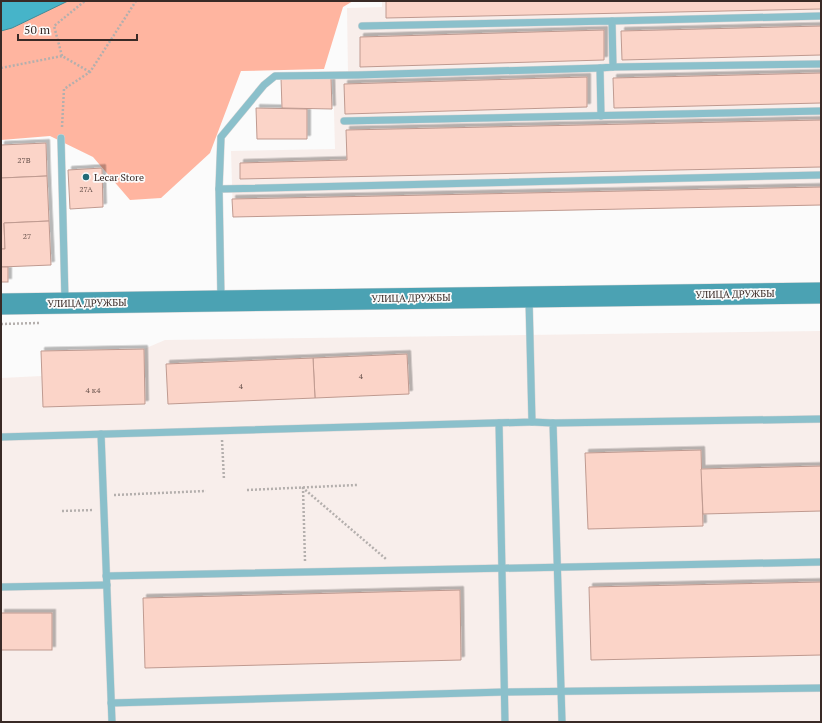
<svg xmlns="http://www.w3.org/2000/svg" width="822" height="723" font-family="'PT Serif',serif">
<defs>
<filter id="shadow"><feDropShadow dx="3.5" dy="-3.5" stdDeviation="0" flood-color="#0004"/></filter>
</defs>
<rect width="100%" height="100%" fill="#fbfbfb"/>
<!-- built -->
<g fill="#f8eeeb">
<polygon points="382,1 821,1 821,205 233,217 231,151 335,149 333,75 348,74 347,8 382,7"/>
<polygon points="821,331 821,722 1,722 1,378 42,376 41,351 144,349 165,340"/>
</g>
<!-- green -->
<polygon fill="#ffb5a0" points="1,1 353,1 343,7 324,69 241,71 210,153 161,198 130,200 93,157 50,136 1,140"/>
<!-- water -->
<polygon fill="#46b4c9" stroke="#428b98" points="1,1 68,1 12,28 1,31"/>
<!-- building -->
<g fill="#fbd4c8" stroke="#bf9a90" filter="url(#shadow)">
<polygon points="386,1 821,1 821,9 386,18"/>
<polygon points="821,26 821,55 622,60 621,31"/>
<polygon points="604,30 604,60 360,67 360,37"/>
<polygon points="821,73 821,103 614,108 613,78"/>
<polygon points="587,77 587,107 345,114 344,84"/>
<polygon points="281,78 331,78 332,109 282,108"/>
<polygon points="256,108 307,109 307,139 257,139"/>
<polygon points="821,120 821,167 240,179 240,163 347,160 346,130"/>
<polygon points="46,143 47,176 1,178 1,145"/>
<polygon points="102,168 103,207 70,209 68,170"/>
<polygon points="47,176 49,221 4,223 5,249 1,249 1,178"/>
<polygon points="821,187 821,205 233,217 232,199"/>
<polygon points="49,221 51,265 1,267 1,249 5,249 4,223"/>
<rect x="1" y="267" width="7" height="15"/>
<polygon points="144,349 145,404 43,407 41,351"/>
<polygon points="407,354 409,394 315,398 313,358"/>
<polygon points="313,358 315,398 168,404 166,364"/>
<polygon points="701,450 703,526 588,529 585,453"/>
<polygon points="821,466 821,511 703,514 701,469"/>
<polygon points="821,582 821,655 591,660 589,587"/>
<polygon points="460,590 461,660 145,668 143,598"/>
<rect x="1" y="613" width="51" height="37"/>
</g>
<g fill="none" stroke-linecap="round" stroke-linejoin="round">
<!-- lane casing -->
<g stroke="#d8d5d5" stroke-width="8">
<g id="lane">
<polyline points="612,21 821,16"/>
<polyline points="362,26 612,21 613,67 600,68 601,116"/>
<polyline points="613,67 821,64"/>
<polyline points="344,121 821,111"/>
<polyline points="61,138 65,301"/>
<polyline points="219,189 221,137 264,85 275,76 358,75 600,68"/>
<polyline points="221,299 219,189 821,175"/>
<polyline points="532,422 553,423 562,722"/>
<polyline points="499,423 505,722"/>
<polyline points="553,423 821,419"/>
<polyline points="101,434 112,722"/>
<polyline points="1,437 532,422 529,299"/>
<polyline points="106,576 821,562"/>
<polyline points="1,587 107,585"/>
<polyline points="111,703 504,692 821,688"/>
</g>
</g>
<!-- secondary casing -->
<g stroke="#d8d5d5" stroke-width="22">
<polyline id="secondary" points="1,304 821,293"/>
</g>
<!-- path -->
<g stroke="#b4afad" stroke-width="2.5" stroke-dasharray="2 2" stroke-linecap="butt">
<polyline points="62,56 54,26 85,1"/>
<polyline points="1,68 62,56 90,72"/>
<polyline points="62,127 64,89 90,72 136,1"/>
<polyline points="1,324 39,323"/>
<polyline points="222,440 224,480"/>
<polyline points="247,490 357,485"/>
<polyline points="114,495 206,491"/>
<polyline points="62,511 94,510"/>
<polyline points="305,561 303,488 386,559"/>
</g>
<!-- lane -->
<use href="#lane" stroke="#8bc0cb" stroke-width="7"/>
<!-- secondary -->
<use href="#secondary" stroke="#4ba2b3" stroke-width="21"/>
</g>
<!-- markers -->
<circle fill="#236a77" stroke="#fbfbfb" stroke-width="1.5" cx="86" cy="177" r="4"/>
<g text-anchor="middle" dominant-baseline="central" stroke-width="3.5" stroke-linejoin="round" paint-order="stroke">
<!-- number labels -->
<g font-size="8" fill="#6a544e">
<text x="24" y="160">27В</text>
<text x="86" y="189">27А</text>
<text x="27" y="236">27</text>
<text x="361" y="376">4</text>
<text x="241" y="386">4</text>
<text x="93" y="390">4 к4</text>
</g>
<!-- poi labels -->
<g font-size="10" fill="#392a26" stroke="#fbfbfb" text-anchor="start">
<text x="94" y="177">Lecar Store</text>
</g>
<!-- street labels -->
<g font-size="10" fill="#392a26" stroke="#fbfbfb">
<text transform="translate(735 294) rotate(-1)">УЛИЦА ДРУЖБЫ</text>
<text transform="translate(411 298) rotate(-1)">УЛИЦА ДРУЖБЫ</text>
<text transform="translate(87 303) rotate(-1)">УЛИЦА ДРУЖБЫ</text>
</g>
</g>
<!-- border -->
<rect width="822" height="723" fill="none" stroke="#392a26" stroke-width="4"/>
<!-- scale -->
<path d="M18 34v6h119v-6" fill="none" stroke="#392a26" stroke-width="2"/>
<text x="24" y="34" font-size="12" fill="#392a26" stroke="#fbfbfb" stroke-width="3" paint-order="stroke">50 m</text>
</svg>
